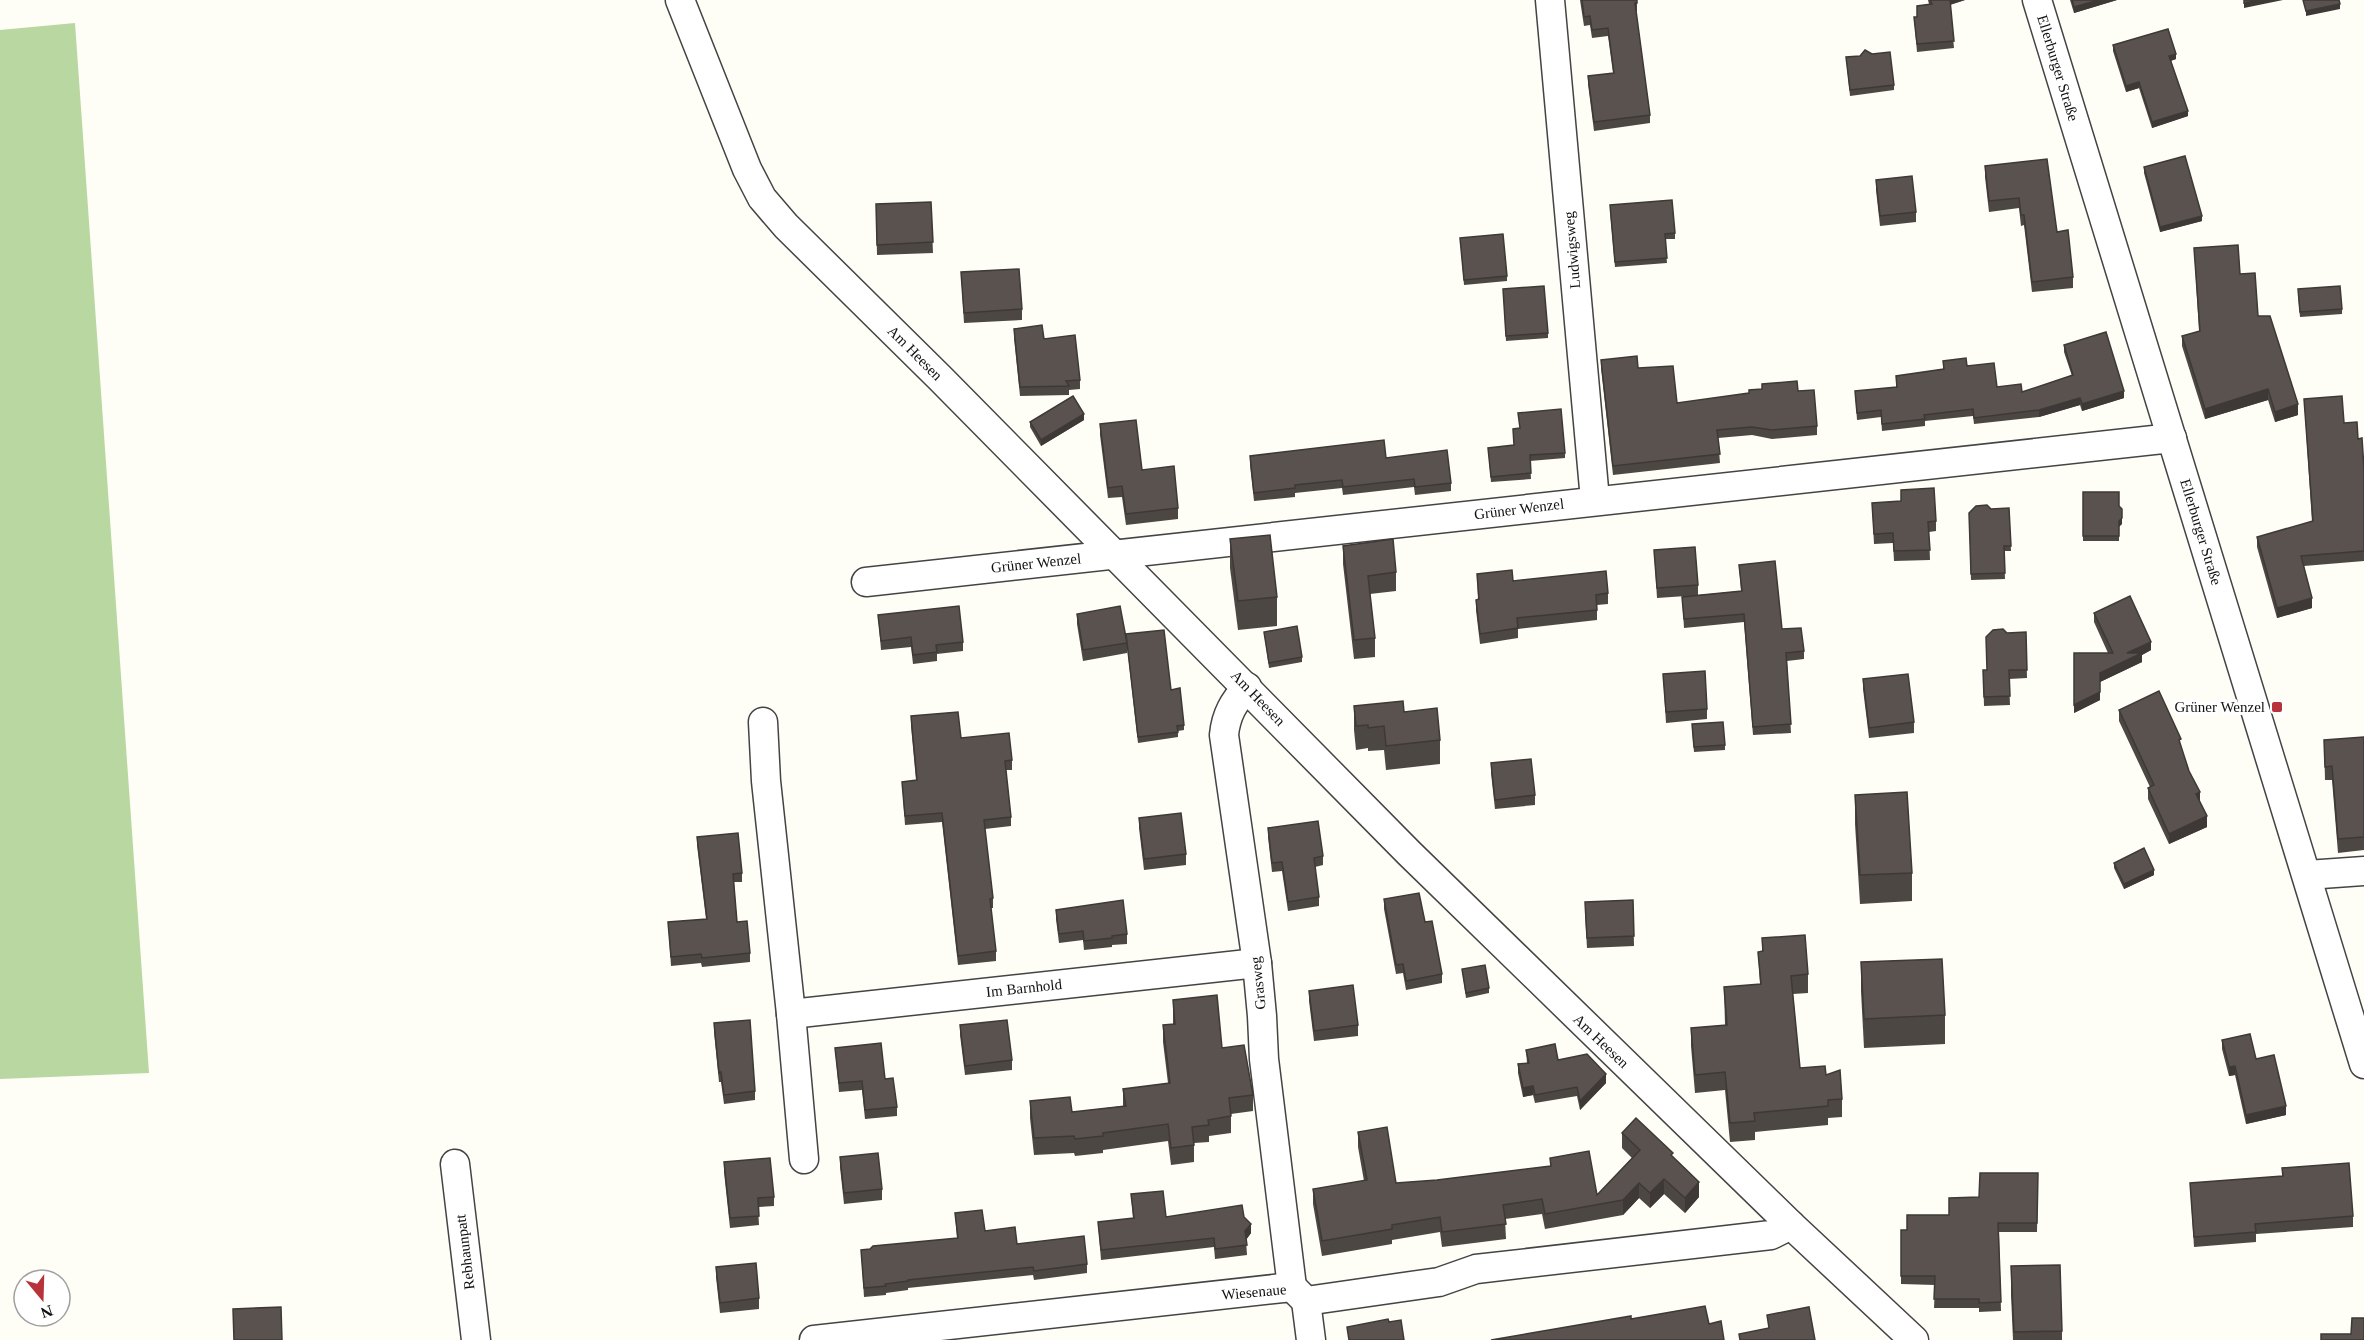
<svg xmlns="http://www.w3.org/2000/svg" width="2364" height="1340" font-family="Georgia,serif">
<rect width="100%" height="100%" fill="#fefdf6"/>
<!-- forest -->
<polygon fill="#b9d7a1" points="75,23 149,1073 0,1079 0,30"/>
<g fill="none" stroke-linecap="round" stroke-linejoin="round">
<!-- minor casing -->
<g stroke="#444" stroke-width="31">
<g id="minor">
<polyline points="680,0 747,169 762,198 786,226 940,378 1409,853 1791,1225 1914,1340"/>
<polyline points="1550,0 1595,500"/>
<polyline points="2037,0 2364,1064"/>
<polyline points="866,582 2172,438"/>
<path d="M1247,687C1234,702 1226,714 1224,735L1257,963L1262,1016L1264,1059L1292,1287"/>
<polyline points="763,722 766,781 791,1014 1257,963"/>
<polyline points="2307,875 2364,871"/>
<polyline points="791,1014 804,1159"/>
<polyline points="455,1164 476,1340"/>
<polyline points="1306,1301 1311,1340"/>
<polyline points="814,1340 1292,1287 1306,1301 1439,1282 1476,1269 1771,1235 1791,1225"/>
</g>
</g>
<!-- minor -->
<use href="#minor" stroke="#fff" stroke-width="28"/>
</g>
<!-- wall -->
<g fill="#4d4743">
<polygon points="1580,0 1637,0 1637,11 1636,11 1650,115 1650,123 1594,131 1588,84 1588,76 1613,73 1608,36 1592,38 1590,25 1584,26"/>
<polygon points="1928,0 1965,0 1950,5 1954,48 1917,52 1914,17 1917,17 1917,6 1929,4"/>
<polygon points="2070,0 2117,0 2074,13"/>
<polygon points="2113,45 2176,59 2171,61 2188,116 2152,128 2139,88 2126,92 2113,51"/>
<polygon points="1846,57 1894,85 1894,90 1850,96"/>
<polygon points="1985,166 2057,232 2073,277 2073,288 2032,292 2024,225 2021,226 2019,208 1989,212 1985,177"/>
<polygon points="2144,167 2202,221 2160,232 2144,173"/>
<polygon points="1876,180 1916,212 1916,222 1880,226 1876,190"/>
<polygon points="931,202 933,253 877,255 876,204"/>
<polygon points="1610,211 1675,233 1675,239 1665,239 1667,263 1615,267"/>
<polygon points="1460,238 1507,276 1507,281 1464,285"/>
<polygon points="2194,248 2240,274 2298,415 2275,422 2268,400 2205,419 2182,346 2182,336 2199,331"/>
<polygon points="961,272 1022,309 1022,320 964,323"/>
<polygon points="1503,289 1548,333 1548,338 1506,341"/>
<polygon points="2298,294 2342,309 2342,314 2300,317"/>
<polygon points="1014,329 1080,380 1080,389 1069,390 1069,395 1020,396 1014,338"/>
<polygon points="2064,345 2124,398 2082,411 2080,405 2039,417 1974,424 1973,416 1925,421 1925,426 1882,431 1881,417 1857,420 1855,391 1896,387 1896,376 1943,369 1943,361 1967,366 1997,387 2022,392 2072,376 2064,352"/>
<polygon points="1601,360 1638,368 1677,403 1798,391 1817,426 1817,435 1772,439 1752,435 1718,438 1720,463 1613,475 1601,368"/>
<polygon points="2304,399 2344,423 2358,439 2364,469 2364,561 2304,566 2312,608 2277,618 2257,547 2257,537 2312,522"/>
<polygon points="1084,420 1041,446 1030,427 1030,422"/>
<polygon points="1100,424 1178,508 1178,519 1126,525 1122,497 1108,498 1100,435"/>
<polygon points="1488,448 1565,453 1565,458 1530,461 1531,479 1491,482"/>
<polygon points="1250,456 1386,458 1451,483 1451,491 1415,495 1414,487 1343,495 1342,488 1295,493 1295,497 1254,501 1250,465"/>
<polygon points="1901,490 1936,521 1936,531 1929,532 1930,560 1894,561 1893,543 1874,544 1872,503 1901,501"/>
<polygon points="2083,492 2119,506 2122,509 2122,524 2119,526 2119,541 2083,541"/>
<polygon points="2009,508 2011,551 2004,551 2005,579 1971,580 1969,513 1991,509"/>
<polygon points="1230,539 1277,597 1277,626 1238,630 1230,568"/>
<polygon points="1343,546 1396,572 1396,591 1370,594 1375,638 1375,657 1354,659 1343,564"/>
<polygon points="1654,550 1698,585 1698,595 1741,591 1739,565 1782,629 1804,651 1804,659 1787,661 1791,733 1753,735 1744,622 1684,628 1682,597 1686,596 1657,598"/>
<polygon points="1477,574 1513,581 1608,593 1608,604 1597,605 1597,620 1518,629 1518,638 1480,644 1476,610 1476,600 1478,600"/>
<polygon points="2094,613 2151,650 2142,655 2142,662 2100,682 2100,700 2074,713 2108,653 2094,622"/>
<polygon points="1077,614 1126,639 1171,690 1184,725 1184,730 1178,731 1178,737 1138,743 1127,646 1127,653 1083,661 1077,624"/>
<polygon points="878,615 963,642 963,651 937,654 937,661 913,664 911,647 881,650"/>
<polygon points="1264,632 1302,657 1302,662 1269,668"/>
<polygon points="2026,632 2027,678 2009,679 2010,705 1984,706 1983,670 1987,670 2007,633"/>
<polygon points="1663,674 1707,709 1707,719 1666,723"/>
<polygon points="1863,679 1914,722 1914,733 1869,738 1863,689"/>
<polygon points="1354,706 1404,712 1440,740 1440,764 1386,770 1384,750 1368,751 1368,748 1356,750 1354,730"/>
<polygon points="2119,710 2181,748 2200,802 2207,827 2169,844 2148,799 2148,788 2150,787 2119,721"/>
<polygon points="911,716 1012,760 1012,770 1006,770 1011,817 1011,826 985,829 993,898 993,908 991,908 996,951 996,961 958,965 942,822 905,825 902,782 916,780 911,726"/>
<polygon points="1692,729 1725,745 1725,750 1694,752"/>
<polygon points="2364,737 2364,850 2338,853 2332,780 2325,780 2324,740"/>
<polygon points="1491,763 1535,795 1535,805 1495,809 1491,773"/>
<polygon points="1855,795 1912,873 1912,901 1860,904 1855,824"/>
<polygon points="1139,818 1186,854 1186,865 1144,870 1139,828"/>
<polygon points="1268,828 1323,856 1323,865 1315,867 1319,897 1319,906 1288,911 1282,871 1272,872 1268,837"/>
<polygon points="697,837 742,873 742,882 734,882 737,922 750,953 750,962 702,967 701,963 671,966 668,922 706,919 697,845"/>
<polygon points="2114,863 2154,875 2124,889 2114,868"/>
<polygon points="1384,899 1442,974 1442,983 1406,990 1403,973 1396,974 1384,909"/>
<polygon points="1633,900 1634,946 1587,948 1585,913"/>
<polygon points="1056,910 1127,934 1127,944 1112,945 1112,947 1084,950 1083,940 1059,943 1056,919"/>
<polygon points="1762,938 1808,974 1808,993 1793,994 1800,1068 1826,1075 1842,1099 1842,1117 1828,1118 1828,1125 1755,1132 1755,1140 1730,1142 1725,1090 1695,1093 1691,1046 1691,1028 1725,1025 1724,987 1760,984 1758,952 1762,951"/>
<polygon points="1861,962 1945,1015 1945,1044 1864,1048 1861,991"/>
<polygon points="1462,969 1489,988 1489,993 1466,998"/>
<polygon points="1309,991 1358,1025 1358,1036 1314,1041 1309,1001"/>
<polygon points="1173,1000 1222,1048 1253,1095 1253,1111 1231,1114 1231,1133 1209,1136 1209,1142 1194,1143 1194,1162 1171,1165 1168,1141 1103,1150 1103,1153 1075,1156 1074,1153 1034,1155 1030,1118 1030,1101 1072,1112 1123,1106 1123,1089 1168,1083 1163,1042 1163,1025 1173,1024"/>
<polygon points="714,1023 755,1091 755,1100 724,1104 721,1082 719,1082 714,1032"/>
<polygon points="960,1025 1012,1060 1012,1070 965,1075 960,1035"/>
<polygon points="2222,1040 2256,1059 2286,1115 2246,1124 2235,1075 2229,1076 2222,1049"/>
<polygon points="835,1048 885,1079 897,1107 897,1116 865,1119 862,1090 839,1092"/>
<polygon points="1526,1050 1558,1060 1606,1083 1580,1110 1577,1096 1535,1103 1533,1095 1523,1097 1518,1073 1518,1064 1527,1063"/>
<polygon points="1358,1132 1396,1183 1437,1180 1550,1166 1550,1158 1597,1195 1632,1158 1622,1148 1622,1133 1673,1157 1699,1197 1685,1213 1664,1194 1650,1208 1639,1198 1623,1215 1545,1229 1542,1214 1505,1219 1506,1239 1442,1247 1440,1232 1392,1240 1392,1244 1322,1256 1313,1204 1313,1189 1364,1181 1358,1147"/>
<polygon points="840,1157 882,1189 882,1200 844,1204 840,1167"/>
<polygon points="724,1162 774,1197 774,1206 758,1207 759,1225 730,1228 724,1172"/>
<polygon points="2282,1168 2353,1216 2353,1227 2256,1234 2256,1242 2194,1247 2190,1183 2282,1176"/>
<polygon points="2038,1173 2037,1232 1999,1232 2001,1311 1979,1312 1979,1308 1934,1308 1935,1285 1901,1284 1901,1230 1907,1230 1949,1215 1979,1197"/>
<polygon points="1131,1194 1166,1217 1244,1217 1251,1233 1246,1240 1247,1255 1215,1259 1214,1247 1101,1260 1098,1222 1133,1219"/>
<polygon points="955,1213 985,1231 1017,1244 1087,1264 1087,1273 1034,1280 1033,1275 908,1288 908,1290 886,1293 886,1295 864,1297 861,1250 957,1239"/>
<polygon points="2011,1266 2062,1331 2062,1340 2013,1340 2011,1295"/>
<polygon points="716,1267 759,1298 759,1309 720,1313 716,1277"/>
</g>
<!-- shaded-wall -->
<g fill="#3e3937">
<polygon points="1949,0 1965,0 1949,5"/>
<polygon points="2099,0 2117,0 2074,13 2074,7"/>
<polygon points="2259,0 2283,0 2244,8 2244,3"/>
<polygon points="2340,4 2340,9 2306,16 2306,11"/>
<polygon points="2176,54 2176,59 2169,61 2169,56"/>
<polygon points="2139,82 2139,88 2126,92 2126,86"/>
<polygon points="2188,111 2188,116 2152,128 2152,122"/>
<polygon points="2202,216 2202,221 2160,232 2160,227"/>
<polygon points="2268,389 2268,400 2205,419 2205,409"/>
<polygon points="2124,391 2124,398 2082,411 2082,404"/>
<polygon points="2080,398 2080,405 2039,417 2039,410"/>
<polygon points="2298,404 2298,415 2275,422 2275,412"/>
<polygon points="1084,414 1084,420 1041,446 1041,440"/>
<polygon points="2122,518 2122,524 2119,527 2119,521"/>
<polygon points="2312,598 2312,608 2277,618 2277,608"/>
<polygon points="2151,642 2151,650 2142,655 2142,662 2100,682 2100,673 2127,653"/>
<polygon points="2100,692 2100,700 2074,713 2074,705"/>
<polygon points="2200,792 2200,802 2196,794"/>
<polygon points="2207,816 2207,827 2169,844 2169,834"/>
<polygon points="2154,870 2154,875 2124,889 2124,884"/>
<polygon points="2235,1066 2235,1075 2229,1076 2229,1067"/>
<polygon points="1606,1074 1606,1083 1580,1110 1580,1101"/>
<polygon points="1533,1086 1533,1095 1523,1097 1523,1088"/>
<polygon points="2286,1106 2286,1115 2246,1124 2246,1115"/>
<polygon points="1664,1179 1664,1194 1650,1208 1650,1193"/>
<polygon points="1699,1182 1699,1197 1685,1213 1685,1198"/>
<polygon points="1639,1183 1639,1198 1623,1215 1623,1200"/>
<polygon points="1251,1224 1251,1233 1245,1241 1245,1231"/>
</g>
<!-- building -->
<g fill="#59524e" stroke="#3e3937" stroke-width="1.5">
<polygon points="1582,0 1637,0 1637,3 1635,3 1650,115 1594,122 1588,76 1614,73 1608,28 1592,30 1590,16 1584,17"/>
<polygon points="1930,0 1950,0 1954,41 1917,44 1914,17 1917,17 1917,6 1932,4"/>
<polygon points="2072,0 2099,0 2074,7"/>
<polygon points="2244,0 2259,0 2244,3"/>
<polygon points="2303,0 2339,0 2340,4 2306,11"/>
<polygon points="2168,29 2176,54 2169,56 2188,111 2152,122 2139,82 2126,86 2113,45"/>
<polygon points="1865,50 1872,54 1890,52 1894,85 1850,90 1846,57 1860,56"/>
<polygon points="2185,156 2202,216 2160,227 2144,167"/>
<polygon points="2047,159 2057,232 2068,230 2073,277 2032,282 2024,215 2021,215 2019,198 1989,201 1985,166"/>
<polygon points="1912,176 1916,212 1880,216 1876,180"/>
<polygon points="1672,200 1675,233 1665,234 1667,258 1615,262 1610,205"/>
<polygon points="931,202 933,242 877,245 876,204"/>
<polygon points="1503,234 1507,276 1464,280 1460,238"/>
<polygon points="2238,245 2240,274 2255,273 2258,316 2270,316 2298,404 2275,412 2268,389 2205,409 2182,336 2200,331 2194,248"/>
<polygon points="1019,269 1022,309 964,313 961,272"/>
<polygon points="1544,286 1548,333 1506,336 1503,289"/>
<polygon points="2340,286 2342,309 2300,312 2298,289"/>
<polygon points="1042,325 1044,339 1075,335 1080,380 1066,381 1069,386 1020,387 1014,329"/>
<polygon points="2106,332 2124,391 2082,404 2080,398 2039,410 1974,418 1973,409 1924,415 1925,419 1882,424 1881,410 1857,413 1855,391 1897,387 1896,376 1944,369 1943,361 1966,358 1967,366 1994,363 1997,387 2021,384 2022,392 2073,375 2064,345"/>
<polygon points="1637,356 1638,368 1673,366 1677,403 1749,393 1749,390 1762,389 1762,384 1797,381 1798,391 1814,390 1817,426 1772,430 1752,427 1717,430 1720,454 1613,466 1601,360"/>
<polygon points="1073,396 1084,414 1041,440 1030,422"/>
<polygon points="2342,396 2344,423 2357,422 2358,439 2362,438 2364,469 2364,551 2301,556 2312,598 2277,608 2257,537 2313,521 2304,399"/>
<polygon points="1561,409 1565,453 1530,455 1531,473 1491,477 1488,448 1514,445 1513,429 1520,428 1518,413"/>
<polygon points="1136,420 1142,470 1174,466 1178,508 1126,514 1122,486 1108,488 1100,424"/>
<polygon points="1384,440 1386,458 1447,450 1451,483 1415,487 1414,479 1343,487 1342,480 1295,485 1295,488 1254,493 1250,456"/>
<polygon points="1934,488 1936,521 1928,522 1930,550 1894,551 1893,533 1874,534 1872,503 1901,501 1901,490"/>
<polygon points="2083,492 2119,492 2119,506 2122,509 2122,518 2119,521 2119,536 2083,536"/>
<polygon points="1987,505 1991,509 2009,508 2011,546 2004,546 2005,573 1971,574 1969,513 1976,506"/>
<polygon points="1270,535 1277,597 1238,601 1230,539"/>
<polygon points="1393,539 1396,572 1368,576 1375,638 1354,640 1343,546"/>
<polygon points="1695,547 1698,585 1657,588 1654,550"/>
<polygon points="1775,561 1782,629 1801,628 1804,651 1786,653 1791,724 1753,727 1744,614 1684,619 1682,597 1742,591 1739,565"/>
<polygon points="1512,570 1513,581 1606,571 1608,593 1596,595 1597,610 1517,618 1518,628 1480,634 1476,600 1479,599 1477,574"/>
<polygon points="2130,596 2151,642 2127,653 2142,653 2100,673 2100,692 2074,705 2074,653 2113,653 2094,613"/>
<polygon points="959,606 963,642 936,645 937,652 913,655 911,637 881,641 878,615"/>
<polygon points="1120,606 1127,643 1083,650 1077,614"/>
<polygon points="1297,626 1302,657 1269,663 1264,632"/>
<polygon points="2003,629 2007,633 2026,632 2027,670 2009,670 2010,696 1984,697 1983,670 1987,670 1986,637 1993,630"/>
<polygon points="1164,630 1171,690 1180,688 1184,725 1177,726 1178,732 1138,737 1126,634"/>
<polygon points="1705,671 1707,709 1666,712 1663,674"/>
<polygon points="1908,674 1914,722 1869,728 1863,679"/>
<polygon points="2159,691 2181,739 2179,740 2189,771 2200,792 2196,794 2207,816 2169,834 2148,788 2154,785 2119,710"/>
<polygon points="1403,701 1404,712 1437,708 1440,740 1386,746 1384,726 1368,728 1368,725 1356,726 1354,706"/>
<polygon points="958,712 961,738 1009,733 1012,760 1005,761 1011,817 984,820 993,898 990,899 996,951 958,956 942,813 905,816 902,782 917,780 911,716"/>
<polygon points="1723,722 1725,745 1694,747 1692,724"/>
<polygon points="2364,737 2364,837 2338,839 2332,766 2325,767 2324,740"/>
<polygon points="1531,759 1535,795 1495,800 1491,763"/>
<polygon points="1907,792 1912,873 1860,875 1855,795"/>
<polygon points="1181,813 1186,854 1144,859 1139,818"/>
<polygon points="1318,821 1323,856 1314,858 1319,897 1288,902 1282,862 1272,863 1268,828"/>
<polygon points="738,833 742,873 733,874 737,922 747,921 750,953 702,958 701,954 671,957 668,922 707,919 697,837"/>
<polygon points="2144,848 2154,870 2124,884 2114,863"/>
<polygon points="1419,893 1425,922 1432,921 1442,974 1406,981 1403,964 1396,965 1384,899"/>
<polygon points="1123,900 1127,934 1112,936 1112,938 1084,941 1083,931 1059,934 1056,910"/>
<polygon points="1633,900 1634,936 1587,938 1585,902"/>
<polygon points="1805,935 1808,974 1791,976 1800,1068 1825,1066 1826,1075 1840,1070 1842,1099 1828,1100 1828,1106 1754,1113 1755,1121 1730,1123 1725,1072 1695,1075 1691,1028 1727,1025 1724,987 1761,984 1758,952 1763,951 1762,938"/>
<polygon points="1942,959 1945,1015 1864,1019 1861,962"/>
<polygon points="1485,965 1489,988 1466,993 1462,969"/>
<polygon points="1353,985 1358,1025 1314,1031 1309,991"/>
<polygon points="1217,995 1222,1048 1244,1045 1253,1095 1229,1098 1231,1116 1208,1120 1209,1125 1192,1127 1194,1145 1171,1148 1168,1124 1103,1133 1103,1136 1075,1139 1074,1136 1034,1138 1030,1101 1070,1097 1072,1112 1126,1106 1123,1089 1170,1083 1163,1025 1175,1024 1173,1000"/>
<polygon points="750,1020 755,1091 724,1095 721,1072 719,1073 714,1023"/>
<polygon points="1007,1020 1012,1060 965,1066 960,1025"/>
<polygon points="2250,1034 2256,1059 2274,1055 2286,1106 2246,1115 2235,1066 2229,1067 2222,1040"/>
<polygon points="881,1043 885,1079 893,1078 897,1107 865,1110 862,1081 839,1083 835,1048"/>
<polygon points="1555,1044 1558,1060 1587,1054 1606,1074 1580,1101 1577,1087 1535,1095 1533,1086 1523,1088 1518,1064 1529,1063 1526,1050"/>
<polygon points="1636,1118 1673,1153 1671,1155 1699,1182 1685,1198 1664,1179 1650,1193 1639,1183 1623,1200 1545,1214 1542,1199 1503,1205 1506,1224 1442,1232 1440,1217 1392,1225 1392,1229 1322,1241 1313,1189 1367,1180 1358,1132 1387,1127 1396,1183 1437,1180 1551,1166 1550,1158 1589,1151 1597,1195 1640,1150 1622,1133"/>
<polygon points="878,1153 882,1189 844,1193 840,1157"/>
<polygon points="770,1158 774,1197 758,1198 759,1216 730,1218 724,1162"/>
<polygon points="2349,1163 2353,1216 2255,1224 2256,1232 2194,1237 2190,1183 2283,1176 2282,1168"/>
<polygon points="1980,1173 2038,1173 2037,1223 1998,1223 2001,1302 1979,1303 1979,1299 1934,1299 1935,1276 1901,1276 1901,1230 1907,1230 1907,1215 1949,1215 1949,1198 1979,1197"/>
<polygon points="1163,1191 1166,1217 1242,1205 1244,1217 1251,1224 1245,1231 1247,1245 1215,1249 1214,1238 1101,1250 1098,1222 1134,1218 1131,1194"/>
<polygon points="982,1210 985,1231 1015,1227 1017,1244 1084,1236 1087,1264 1034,1271 1033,1267 908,1280 908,1281 885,1284 886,1286 864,1288 861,1250 870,1249 873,1246 958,1238 955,1213"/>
<polygon points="756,1263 759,1298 720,1303 716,1267"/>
<polygon points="2060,1265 2062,1331 2014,1332 2011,1266"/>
<polygon points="1705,1306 1709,1324 1721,1321 1724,1340 1491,1340 1631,1316 1631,1319"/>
<polygon points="281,1307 282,1340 234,1340 233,1309"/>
<polygon points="1809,1307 1815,1340 1740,1340 1739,1334 1769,1328 1767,1315"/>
<polygon points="2352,1318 2364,1318 2364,1340 2321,1340 2321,1334 2351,1334"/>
<polygon points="1388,1319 1389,1322 1401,1320 1404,1340 1349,1340 1347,1327"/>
</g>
<!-- markers -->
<rect fill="#b73339" stroke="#fff" stroke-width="2" x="2271" y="701" width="12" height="12" rx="3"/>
<g text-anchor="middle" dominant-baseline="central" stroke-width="6" stroke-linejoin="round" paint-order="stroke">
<!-- street labels -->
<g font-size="15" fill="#111" stroke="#fff">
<text transform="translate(2058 68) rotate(73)">Ellerburger Straße</text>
<text transform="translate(1572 250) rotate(-95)">Ludwigsweg</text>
<text transform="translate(915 353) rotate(45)">Am Heesen</text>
<text transform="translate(1519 509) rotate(-7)">Grüner Wenzel</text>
<text transform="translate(2201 532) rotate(73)">Ellerburger Straße</text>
<text transform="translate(1036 563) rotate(-6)">Grüner Wenzel</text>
<text transform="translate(1258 698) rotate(46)">Am Heesen</text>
<text transform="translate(1258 983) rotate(-96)">Grasweg</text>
<text transform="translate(1024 988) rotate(-6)">Im Barnhold</text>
<text transform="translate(1601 1041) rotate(44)">Am Heesen</text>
<text transform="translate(465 1252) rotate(-97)">Rebhaunpatt</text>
<text transform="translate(1254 1292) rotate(-5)">Wiesenaue</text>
</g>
<!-- poi labels -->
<g font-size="15" fill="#111" stroke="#fff" text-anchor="end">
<text x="2265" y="707">Grüner Wenzel</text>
</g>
</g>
<!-- north arrow -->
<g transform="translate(42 1298) rotate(161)"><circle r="28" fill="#ffffff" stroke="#a0a0a0" stroke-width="1.5"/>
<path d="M0-4.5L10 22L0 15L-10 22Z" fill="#b73339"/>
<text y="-9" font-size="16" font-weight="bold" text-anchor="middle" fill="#111111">N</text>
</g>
</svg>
